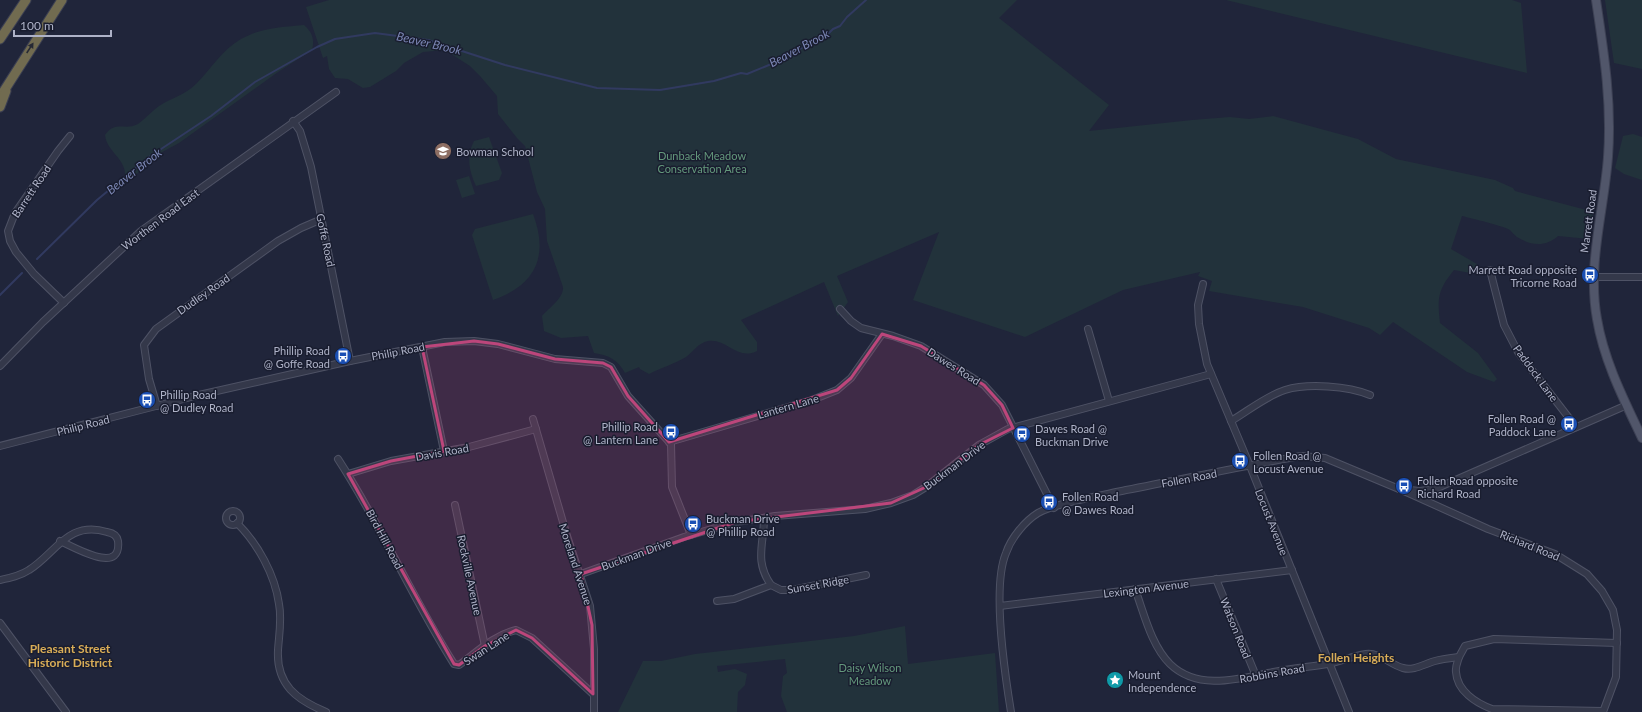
<svg xmlns="http://www.w3.org/2000/svg" width="1642" height="712" font-family="Lato,sans-serif">
<rect width="100%" height="100%" fill="#20253a"/>
<!-- green -->
<g fill="#22323b">
<path d="M329,0H1017L999,18L1109,105L1089,131L1192,120L1230,117L1249,119L1273,116L1358,139L1396,159L1495,180L1513,188L1515,191L1594,212L1589,239L1558,236C1546,247 1531,246 1517,237C1514,235 1512,232 1510,230C1501,225 1473,219 1462,216L1451,249L1477,264L1476,274L1454,270C1438,290 1437,297 1440,323L1478,353L1497,379L1494,382L1467,372L1393,322L1380,335L1369,328L1303,307L1209,291L1212,281L1198,276L1200,272L1123,290L1025,337L913,300L939,232L837,276L848,302L838,316L824,282L741,320L757,342V351C737,361 727,338 708,341C698,343 693,352 686,357C674,364 661,368 649,374L640,369L639,367L625,373C618,360 609,355 594,353L588,336L561,338L544,331L542,316C549,308 564,298 563,287L547,241L545,209L537,192L525,146L517,138L498,114L497,96L480,76L470,66L445,50L423,52L404,63L396,71L370,87L363,88L348,79L335,78L329,69L327,56L323,58L306,7Z"/>
<polygon points="1226,0 1512,0 1521,3 1527,73"/>
<polygon points="1605,0 1642,0 1642,69 1614,63"/>
<path d="M304,25C312,32 315,39 312,50L278,72L179,143L153,157L132,179L125,178C127,158 107,153 105,135C115,120 125,131 138,124C145,119 152,111 159,106C171,98 185,95 196,84C211,69 222,50 241,39C260,28 282,27 304,25Z"/>
<polygon points="1633,134 1642,137 1642,180 1624,174 1615,168 1623,136"/>
<path d="M489,137L502,173L499,180L476,186C469,171 466,156 474,141Z"/>
<polygon points="469,176 475,194 462,198 456,180"/>
<path d="M533,214C549,256 536,285 493,300L472,235L475,229Z"/>
<polygon points="905,626 908,664 995,653 999,712 787,712 781,696 783,676 787,673 785,659 717,666 718,672 735,669 747,674 745,685 738,692 737,712 618,712 643,661 661,661 695,654 854,636"/>
</g>
<g fill="none" stroke-linecap="round" stroke-linejoin="round">
<!-- stream -->
<g stroke="#313a60" stroke-width="2">
<polyline points="37,259 97,200 149,157 211,116 255,82 317,47 335,39 375,33 428,40 505,65 597,88 660,90 714,81 741,73 747,74 786,58 811,42 827,35 833,29 840,26 847,17 866,0"/>
<polyline points="0,295 22,273"/>
</g>
<!-- minor casing -->
<g stroke="#4e5265" stroke-width="8">
<g id="minor">
<polyline points="293,121 300,131 311,167 350,361"/>
<polyline points="1490,270 1504,325 1518,352 1576,427"/>
<polyline points="1594,277 1642,277"/>
<polyline points="1203,284 1198,305 1199,324 1207,364 1250,466 1349,712"/>
<polyline points="64,303 34,274 16,252 10,241 8,231 15,213 58,151 70,136"/>
<polyline points="840,309 851,321 861,328 893,336 921,346 984,385 1002,405 1054,508"/>
<polyline points="1088,329 1109,401"/>
<polyline points="422,347 444,451"/>
<polyline points="0,366 43,322 141,231 336,92"/>
<polyline points="157,406 149,379 144,345 156,329 278,241 301,228 322,219"/>
<polyline points="533,419 567,536 590,606 594,649 594,712"/>
<path d="M1231,421C1248,411 1266,396 1285,390C1308,383 1348,386 1370,395"/>
<polyline points="669,442 812,400 837,390 851,378 882,334"/>
<polyline points="0,446 199,395 350,361 445,342 474,341 498,344 555,359 603,363 611,367 628,396 671,444 672,487 691,535"/>
<path d="M338,459C381,525 412,598 454,664L459,665C477,652 494,635 516,630L532,638L593,694"/>
<polyline points="348,474 391,461 469,447 536,429"/>
<polyline points="1404,491 1488,529 1555,554 1587,574 1602,591 1613,610 1617,630 1616,677 1603,712"/>
<polyline points="455,505 485,646"/>
<circle cx="233" cy="518" r="7"/>
<path d="M237,523C258,544 275,575 279,604C282,619 279,635 278,650C276,685 297,700 326,712"/>
<polyline points="581,574 684,537 736,522 775,516 865,509 891,503 913,495 926,487 979,445 1008,429 1211,374"/>
<polyline points="1216,579 1256,676"/>
<path d="M0,580C10,578 20,576 29,570C56,553 68,520 107,532C113,533 117,535 118,541C122,576 74,547 60,541"/>
<polyline points="771,585 781,590 792,590 866,575"/>
<path d="M1135,589C1144,613 1151,645 1170,664C1197,690 1235,680 1268,673C1287,669 1308,667 1328,664C1341,661 1353,656 1366,654C1379,652 1391,665 1403,668C1414,671 1424,664 1435,661C1442,659 1451,658 1459,657L1465,646L1494,639L1617,643"/>
<path d="M717,601L734,599L771,585C754,561 764,544 764,518"/>
<polyline points="1000,606 1292,570"/>
<polyline points="0,623 66,712"/>
<path d="M1459,657C1458,661 1455,667 1456,672C1457,691 1476,703 1492,709L1603,711"/>
<path d="M1011,712C1005,675 992,586 1006,553C1011,538 1025,521 1038,513C1055,503 1104,495 1126,490C1184,479 1242,466 1301,456L1325,458L1399,489L1420,491L1435,489L1627,405"/>
</g>
</g>
<!-- major casing -->
<g stroke="#3d4154" stroke-width="10">
<path id="major" d="M1596,0C1604,53 1612,103 1608,157C1604,211 1587,264 1597,319C1604,361 1624,400 1642,438"/>
</g>
<!-- highway casing -->
<g stroke="#3b3f52" stroke-width="11">
<g id="highway">
<polyline points="0,39 26,0"/>
<polyline points="0,97 62,0"/>
<polyline points="0,107 6,91"/>
</g>
</g>
<!-- minor -->
<use href="#minor" stroke="#34384a" stroke-width="6"/>
<!-- major -->
<use href="#major" stroke="#51566a" stroke-width="8"/>
<!-- highway -->
<use href="#highway" stroke="#716b50" stroke-width="9"/>
</g>
<!-- one-way arrows -->
<defs><path id="oneway-solid" d="M-6-.8H1V-3.2L6.5 0L1 3.2V.8H-6Z"/></defs>
<use fill="#262934" href="#oneway-solid" transform="translate(30 48) rotate(-57)"/>
<!-- marked area -->
<path fill="#bc467b" fill-opacity="0.2" stroke="#bc467b" stroke-width="3" stroke-linejoin="round" d="M882,334L921,346L984,385L1002,405L1013,428L979,445L926,487L891,503L736,522L581,574L592,625L593,694L532,638L516,630L485,646L459,665L454,664L348,474L391,461L444,451L422,347L474,341L498,344L555,359L603,363L611,367L628,396L669,442L837,390L851,378Z"/>
<!-- icons -->
<defs>
<g id="school-disc" transform="scale(0.9)"><circle r="9.5" fill="#8d6e63" stroke="#191d2f"/><path d="M0-5L7-2L0 1L-7-2ZM-4 1L0 2.5L4 1V4Q0 6-4 4Z" fill="#fff"/></g>
<g id="bus-disc" transform="scale(0.9)"><circle r="9.5" fill="#1a4fb4" stroke="#191d2f"/><path d="M-5-6H5V4H4V6H2V4H-2V6H-4V4H-5ZM-3.5-4V0h7V-4ZM-3.5 1.2v1.5H-2V1.2ZM2 1.2v1.5H3.5V1.2Z" fill="#fff"/></g>
<g id="sight-disc" transform="scale(0.9)"><circle r="9.5" fill="#0f9aa8" stroke="#191d2f"/><path d="M0-6L1.8-2.2L6-1.7L2.9 1.2L3.7 5.4L0 3.3L-3.7 5.4L-2.9 1.2L-6-1.7L-1.8-2.2Z" fill="#fff"/></g>
</defs>
<g fill-rule="evenodd">
<use href="#school-disc" x="443" y="151"/>
<use href="#bus-disc" x="1590" y="275"/>
<use href="#bus-disc" x="343" y="356"/>
<use href="#bus-disc" x="147" y="400"/>
<use href="#bus-disc" x="1569" y="424"/>
<use href="#bus-disc" x="671" y="432"/>
<use href="#bus-disc" x="1022" y="434"/>
<use href="#bus-disc" x="1240" y="461"/>
<use href="#bus-disc" x="1404" y="486"/>
<use href="#bus-disc" x="1049" y="502"/>
<use href="#bus-disc" x="693" y="524"/>
<use href="#sight-disc" x="1115" y="680"/>
</g>
<g text-anchor="middle" dominant-baseline="central" stroke-width="3" stroke-linejoin="round" paint-order="stroke">
<!-- poi labels -->
<g font-size="11" fill="#aeb2c7" stroke="#191d2f" text-anchor="start">
<text x="456" y="151">Bowman School</text>
<text x="1577" y="269" text-anchor="end">Marrett Road opposite<tspan x="1577" dy="13">Tricorne Road</tspan></text>
<text x="330" y="350" text-anchor="end">Phillip Road<tspan x="330" dy="13">@ Goffe Road</tspan></text>
<text x="160" y="394">Phillip Road<tspan x="160" dy="13">@ Dudley Road</tspan></text>
<text x="1556" y="418" text-anchor="end">Follen Road @<tspan x="1556" dy="13">Paddock Lane</tspan></text>
<text x="658" y="426" text-anchor="end">Phillip Road<tspan x="658" dy="13">@ Lantern Lane</tspan></text>
<text x="1035" y="428">Dawes Road @<tspan x="1035" dy="13">Buckman Drive</tspan></text>
<text x="1253" y="455">Follen Road @<tspan x="1253" dy="13">Locust Avenue</tspan></text>
<text x="1417" y="480">Follen Road opposite<tspan x="1417" dy="13">Richard Road</tspan></text>
<text x="1062" y="496">Follen Road<tspan x="1062" dy="13">@ Dawes Road</tspan></text>
<text x="706" y="518">Buckman Drive<tspan x="706" dy="13">@ Phillip Road</tspan></text>
<text x="1128" y="674">Mount<tspan x="1128" dy="13">Independence</tspan></text>
</g>
<!-- park labels -->
<g font-size="11" fill="#64997c" stroke="#191d2f">
<text x="702" y="155">Dunback Meadow<tspan x="702" dy="13">Conservation Area</tspan></text>
<text x="870" y="667">Daisy Wilson<tspan x="870" dy="13">Meadow</tspan></text>
</g>
<!-- street labels -->
<g font-size="11" fill="#aeb2c7" stroke="#191d2f">
<text transform="translate(31 191) rotate(-56)">Barrett Road</text>
<text transform="translate(160 219) rotate(-37)">Worthen Road East</text>
<text transform="translate(1588 221) rotate(-82)">Marrett Road</text>
<text transform="translate(326 240) rotate(78)">Goffe Road</text>
<text transform="translate(203 294) rotate(-35)">Dudley Road</text>
<text transform="translate(398 351) rotate(-11)">Philip Road</text>
<text transform="translate(954 366) rotate(32)">Dawes Road</text>
<text transform="translate(1536 373) rotate(54)">Paddock Lane</text>
<text transform="translate(788 406) rotate(-16)">Lantern Lane</text>
<text transform="translate(83 425) rotate(-14)">Philip Road</text>
<text transform="translate(442 452) rotate(-10)">Davis Road</text>
<text transform="translate(954 465) rotate(-37)">Buckman Drive</text>
<text transform="translate(1189 478) rotate(-11)">Follen Road</text>
<text transform="translate(1272 522) rotate(68)">Locust Avenue</text>
<text transform="translate(385 539) rotate(62)">Bird Hill Road</text>
<text transform="translate(1530 545) rotate(22)">Richard Road</text>
<text transform="translate(636 554) rotate(-20)">Buckman Drive</text>
<text transform="translate(576 564) rotate(72)">Moreland Avenue</text>
<text transform="translate(470 575) rotate(78)">Rockville Avenue</text>
<text transform="translate(818 584) rotate(-10)">Sunset Ridge</text>
<text transform="translate(1146 588) rotate(-7)">Lexington Avenue</text>
<text transform="translate(1236 628) rotate(68)">Watson Road</text>
<text transform="translate(486 648) rotate(-33)">Swan Lane</text>
<text transform="translate(1272 673) rotate(-10)">Robbins Road</text>
</g>
<!-- water labels -->
<g font-size="12" font-style="italic" fill="#7c87b5" stroke="#191d2f">
<text transform="translate(429 43) rotate(13)">Beaver Brook</text>
<text transform="translate(799 48) rotate(-28)">Beaver Brook</text>
<text transform="translate(134 171) rotate(-38)">Beaver Brook</text>
</g>
<!-- neighbourhood labels -->
<g font-size="12" font-weight="bold" fill="#d9ad57" stroke="#191d2f">
<text x="70" y="648">Pleasant Street<tspan x="70" dy="14">Historic District</tspan></text>
<text x="1356" y="657">Follen Heights</text>
</g>
</g>
<!-- scale -->
<path d="M14 30v6h97v-6" fill="none" stroke="#aeb2c7" stroke-width="2"/>
<text x="20" y="30" font-size="12" fill="#aeb2c7" stroke="#191d2f" stroke-width="3" paint-order="stroke">100 m</text>
</svg>
